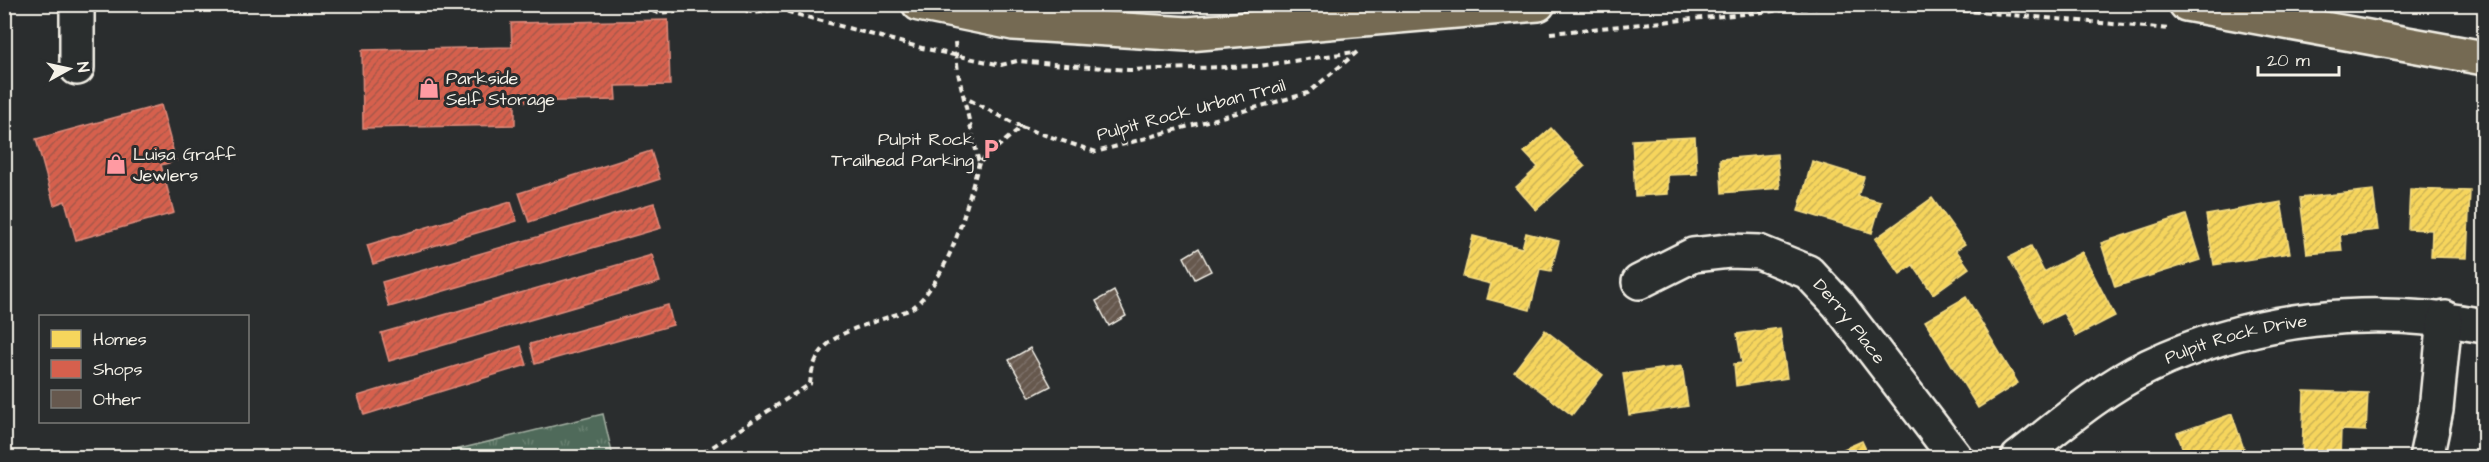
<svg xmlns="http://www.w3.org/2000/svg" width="2489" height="462" font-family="'Architects Daughter',sans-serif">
<defs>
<pattern id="park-tufts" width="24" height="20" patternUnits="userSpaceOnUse" patternTransform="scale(1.5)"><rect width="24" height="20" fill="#506b5a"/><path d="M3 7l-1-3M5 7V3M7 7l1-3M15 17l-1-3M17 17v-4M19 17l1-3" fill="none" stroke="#6a8172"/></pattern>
<pattern id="homes-hatch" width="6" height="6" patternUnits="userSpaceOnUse" patternTransform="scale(1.5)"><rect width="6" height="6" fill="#f6d55c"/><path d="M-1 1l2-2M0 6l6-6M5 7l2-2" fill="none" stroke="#cbb256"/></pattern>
<pattern id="shops-hatch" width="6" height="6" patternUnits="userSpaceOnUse" patternTransform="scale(1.5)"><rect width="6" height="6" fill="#d6604d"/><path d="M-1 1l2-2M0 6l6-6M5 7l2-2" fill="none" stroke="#a5584b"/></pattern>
<pattern id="building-hatch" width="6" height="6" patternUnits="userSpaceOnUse" patternTransform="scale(1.5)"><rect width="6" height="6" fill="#66584e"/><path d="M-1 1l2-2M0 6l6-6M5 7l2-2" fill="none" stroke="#7c7068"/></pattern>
</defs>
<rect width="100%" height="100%" fill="#2a2d2e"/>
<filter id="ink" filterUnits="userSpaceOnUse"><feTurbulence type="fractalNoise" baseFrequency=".0167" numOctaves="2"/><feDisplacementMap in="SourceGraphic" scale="12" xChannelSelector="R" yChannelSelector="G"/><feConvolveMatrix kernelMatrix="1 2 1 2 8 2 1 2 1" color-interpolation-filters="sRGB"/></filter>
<g filter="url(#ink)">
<!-- park -->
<polygon fill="url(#park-tufts)" stroke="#a2aea1" stroke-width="1.5" points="603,414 613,457 426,457"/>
<!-- homes -->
<g fill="url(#homes-hatch)" stroke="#f5dd86" stroke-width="1.5">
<polygon points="1551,128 1585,166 1536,210 1516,187 1538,167 1524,152"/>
<polygon points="1695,137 1697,174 1668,175 1668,194 1635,196 1632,140"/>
<polygon points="1777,154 1780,188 1722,193 1720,159"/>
<polygon points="1812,161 1864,177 1858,196 1881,202 1872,233 1798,211"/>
<polygon points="2410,189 2470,191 2467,258 2431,257 2432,230 2408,229"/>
<polygon points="2373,190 2378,230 2340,234 2342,251 2307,254 2300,198"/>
<polygon points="1932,198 1965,244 1956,250 1969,268 1933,294 1913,265 1900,274 1875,239"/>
<polygon points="2281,202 2290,253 2214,265 2206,215"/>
<polygon points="2186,215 2200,260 2115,287 2101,243"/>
<polygon points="1526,233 1559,241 1551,271 1540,269 1530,310 1487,299 1491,284 1463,277 1473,236 1522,248"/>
<polygon points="2031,246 2044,272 2082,252 2115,316 2076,336 2063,313 2043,323 2009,257"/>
<polygon points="1966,297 2018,383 1978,408 1925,321"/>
<polygon points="1780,328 1787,378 1736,386 1734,364 1742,363 1737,334"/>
<polygon points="1545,330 1603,375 1572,415 1514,371"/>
<polygon points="1682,366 1688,406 1629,415 1623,374"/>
<polygon points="2304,391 2368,393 2366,431 2341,430 2340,458 2302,458"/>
<polygon points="2232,414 2247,458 2186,458 2177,433"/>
<polygon points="1862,441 1870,458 1823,458"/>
</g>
<!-- shops -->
<g fill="url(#shops-hatch)" stroke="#df8c7c" stroke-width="1.5">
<polygon points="668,20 670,85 615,86 616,100 515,102 515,125 363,128 362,50 512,47 511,23"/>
<polygon points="161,105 176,161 161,165 174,213 76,240 65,201 54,205 36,139"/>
<polygon points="651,151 660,179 529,222 519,193"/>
<polygon points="511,202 517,221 373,264 367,245"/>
<polygon points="654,203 661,228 389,307 382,282"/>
<polygon points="652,255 660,282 389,361 381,333"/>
<polygon points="668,305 673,325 535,364 530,344"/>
<polygon points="521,346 527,365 364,415 358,396"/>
</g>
<!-- building -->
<g fill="url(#building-hatch)" stroke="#f4f1e8" stroke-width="1.5">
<polygon points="1199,248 1211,271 1195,279 1184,257"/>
<polygon points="1114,291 1126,316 1109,326 1096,301"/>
<polygon points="1030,348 1051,386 1030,397 1009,360"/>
</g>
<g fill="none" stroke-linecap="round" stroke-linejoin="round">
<!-- minor casing -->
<g stroke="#f4f1e8" stroke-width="38">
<g id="minor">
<polyline points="77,4 77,68"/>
<path id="s1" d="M1639,282L1693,255L1729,251L1759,252L1808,272L1838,304L1956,458"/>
<path id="s2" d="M2018,458C2060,425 2101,389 2149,366C2254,316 2371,305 2484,326"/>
<polyline points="2426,458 2436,410 2445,318"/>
</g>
</g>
<!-- major casing -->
<g stroke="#f4f1e8" stroke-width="38">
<g id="major">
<polyline points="919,4 1013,23 1188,34 1538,4"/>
<polyline points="2186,4 2484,58"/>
</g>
</g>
<!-- path -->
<g stroke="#f4f1e8" stroke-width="4" stroke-dasharray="6 4.5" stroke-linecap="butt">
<polyline points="633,4 658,13 727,6 755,13 777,9 922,48 1001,65 1017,61 1128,70 1259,66 1354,52"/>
<polyline points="1889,4 2169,29"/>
<polyline points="1550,33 1845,4"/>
<polyline points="955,42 958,73 979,163 1021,127 964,97"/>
<polyline points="1021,127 1096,152 1308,93 1357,52"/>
<path d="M695,458L810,384C814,335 853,330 891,316C899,313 910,311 916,305C953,268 965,211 979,163"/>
</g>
<!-- minor -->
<use href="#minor" stroke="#2a2d2e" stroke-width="33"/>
<!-- major -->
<use href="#major" stroke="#746b52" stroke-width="33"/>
</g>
</g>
<!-- icons -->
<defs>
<g id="shop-bare" transform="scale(1.62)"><path d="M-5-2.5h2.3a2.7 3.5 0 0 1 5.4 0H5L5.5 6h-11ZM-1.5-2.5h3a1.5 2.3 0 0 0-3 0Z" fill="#ff9aa2" stroke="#2a2d2e" stroke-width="2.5" paint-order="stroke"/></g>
<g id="parking-bare" transform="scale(1.62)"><path d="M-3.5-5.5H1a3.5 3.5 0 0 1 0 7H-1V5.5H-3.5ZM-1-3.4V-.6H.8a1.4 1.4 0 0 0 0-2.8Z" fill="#ff9aa2" stroke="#2a2d2e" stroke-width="2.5" paint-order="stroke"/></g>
</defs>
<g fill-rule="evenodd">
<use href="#shop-bare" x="429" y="88"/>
<use href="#parking-bare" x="991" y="149"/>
<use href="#shop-bare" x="116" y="164"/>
</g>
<g text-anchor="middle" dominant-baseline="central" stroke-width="6" stroke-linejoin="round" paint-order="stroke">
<!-- poi labels -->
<g font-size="18" fill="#f4f1e8" stroke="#2a2d2e" text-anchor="start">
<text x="446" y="78">Parkside<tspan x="446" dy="21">Self Storage</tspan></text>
<text x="974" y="139" text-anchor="end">Pulpit Rock<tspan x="974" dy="21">Trailhead Parking</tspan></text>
<text x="133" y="154">Luisa Graff<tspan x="133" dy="21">Jewlers</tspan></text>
</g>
<!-- street labels -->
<g font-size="18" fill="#f4f1e8" stroke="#2a2d2e">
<text transform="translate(1191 110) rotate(-15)">Pulpit Rock Urban Trail</text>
<text stroke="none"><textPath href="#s1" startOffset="244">Derry Place</textPath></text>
<text stroke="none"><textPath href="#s2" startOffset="252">Pulpit Rock Drive</textPath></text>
</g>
</g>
<!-- margin -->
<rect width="2489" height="462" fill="none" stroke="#2a2d2e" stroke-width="24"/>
<rect x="12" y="12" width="2465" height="438" fill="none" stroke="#f4f1e8" stroke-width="2" filter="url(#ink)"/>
<!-- legend -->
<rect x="39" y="315" width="210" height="108" fill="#2a2d2e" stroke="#7b7b78" stroke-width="1.5"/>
<rect x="51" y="330" width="30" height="18" fill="#f6d55c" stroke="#7b7b78" stroke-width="1.5"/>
<text x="93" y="345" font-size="18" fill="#f4f1e8">Homes</text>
<rect x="51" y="360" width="30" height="18" fill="#d6604d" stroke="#7b7b78" stroke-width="1.5"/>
<text x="93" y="375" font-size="18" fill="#f4f1e8">Shops</text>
<rect x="51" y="390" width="30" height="18" fill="#66584e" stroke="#7b7b78" stroke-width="1.5"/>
<text x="93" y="405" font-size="18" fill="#f4f1e8">Other</text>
<!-- north arrow -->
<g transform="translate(69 69) rotate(82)" stroke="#2a2d2e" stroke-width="4.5" paint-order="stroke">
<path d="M0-4.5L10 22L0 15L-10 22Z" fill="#f4f1e8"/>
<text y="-9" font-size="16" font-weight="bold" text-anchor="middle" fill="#f4f1e8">N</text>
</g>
<!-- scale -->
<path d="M2258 66v9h81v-9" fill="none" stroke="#f4f1e8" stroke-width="3"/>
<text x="2267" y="66" font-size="18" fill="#f4f1e8" stroke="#2a2d2e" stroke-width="4.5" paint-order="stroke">20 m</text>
</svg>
